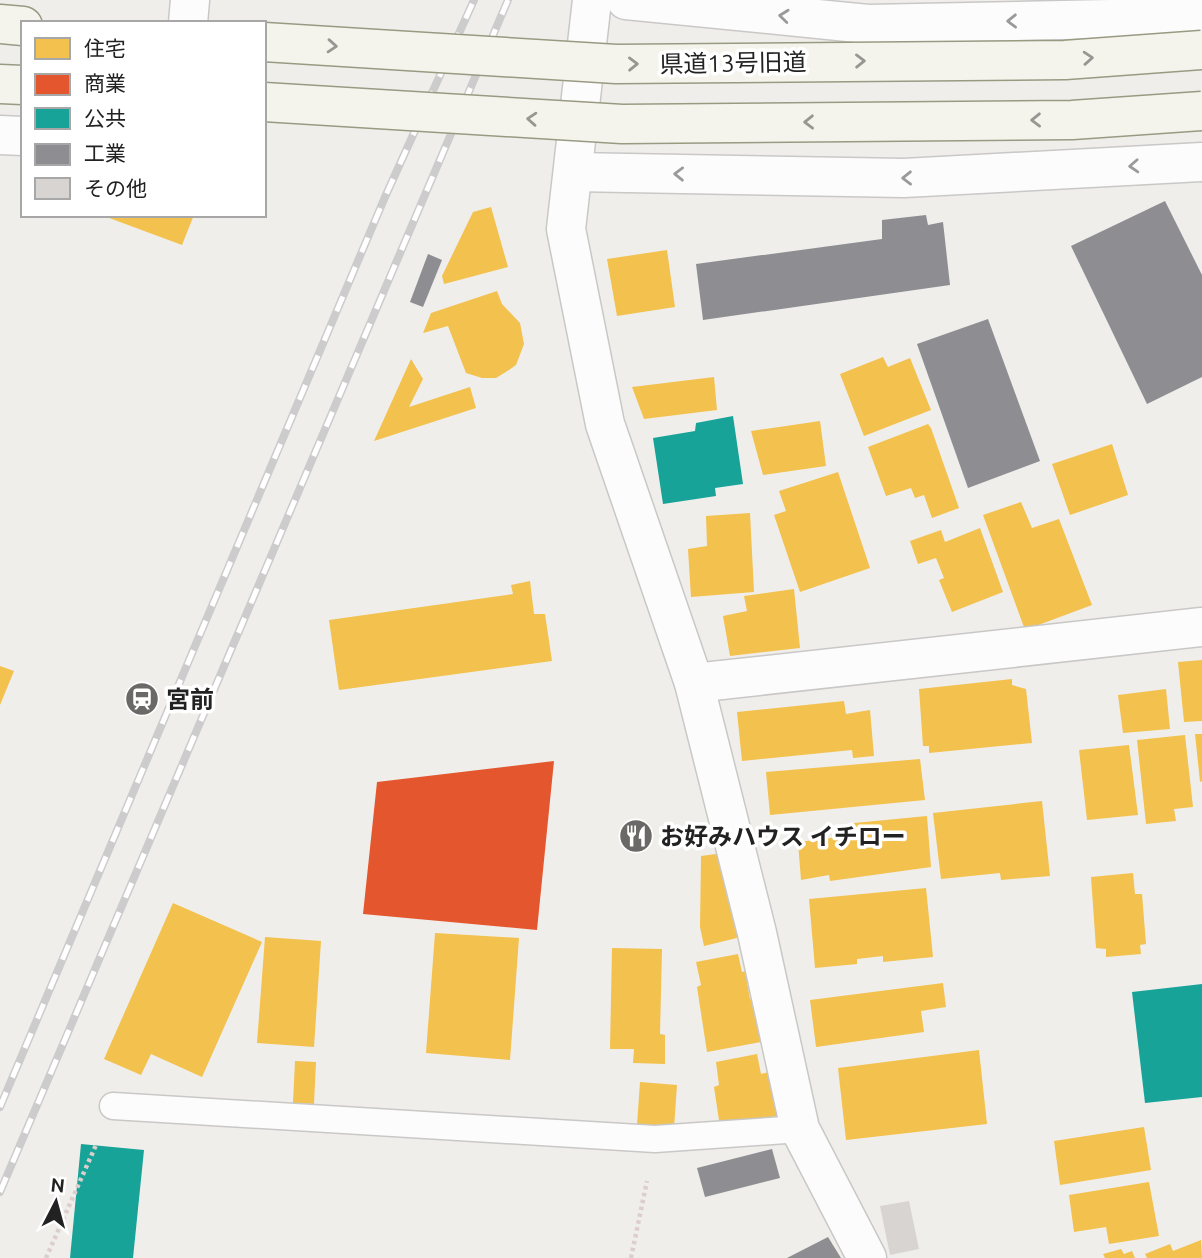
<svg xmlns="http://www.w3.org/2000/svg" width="1202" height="1258" font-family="Ubuntu,'Noto Sans JP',sans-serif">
<rect width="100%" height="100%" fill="#f0eeeb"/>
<!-- homes -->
<g fill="#f2c14e">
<polygon points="491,207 508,267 444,284 442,276 473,212"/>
<polygon points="101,215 194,215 182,245"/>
<polygon points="667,250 675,307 617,316 607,259"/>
<polygon points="497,291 502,304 520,323 524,344 516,365 509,370 496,378 482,378 466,373 448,326 423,333 431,313"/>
<polygon points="883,357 888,367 910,358 931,410 864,436 840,374"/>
<polygon points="411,359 423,379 409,407 470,387 476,408 374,441"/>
<polygon points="714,377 717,410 644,419 632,387"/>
<polygon points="820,421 826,466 763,475 751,431"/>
<polygon points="928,424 931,428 959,508 932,518 924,495 915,498 911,488 886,496 868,447"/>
<polygon points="1112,444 1128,495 1070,515 1052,464"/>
<polygon points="838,472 870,568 800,592 774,515 786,511 779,491"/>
<polygon points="1021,502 1032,528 1059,519 1092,605 1025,630 983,515"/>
<polygon points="750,513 754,592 691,597 688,549 707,546 706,516"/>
<polygon points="980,528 1003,592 952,612 939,580 944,578 936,558 918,564 910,541 941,530 945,542"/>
<polygon points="530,581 534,614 545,614 552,661 339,690 329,620 513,594 511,585"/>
<polygon points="794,589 800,648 730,656 723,616 747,611 744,596"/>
<polygon points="1202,660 1202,721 1184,722 1178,662"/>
<polygon points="0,666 14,671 0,705"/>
<polygon points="1012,679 1012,685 1026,689 1032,743 929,753 929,746 923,746 919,689"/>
<polygon points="1166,689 1170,729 1123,733 1118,695"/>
<polygon points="844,701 846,714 870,710 874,756 853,758 852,750 742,761 737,712"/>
<polygon points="1195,734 1202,734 1202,781 1200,782"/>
<polygon points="1185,735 1193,807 1174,809 1176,821 1146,824 1137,740"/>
<polygon points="1129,745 1138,815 1087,820 1079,750"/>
<polygon points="920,759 925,800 770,815 766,772"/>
<polygon points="1042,801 1050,876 1001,880 1000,873 941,879 933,813"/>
<polygon points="927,816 931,867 830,881 829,875 801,880 798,842 855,835 854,823"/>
<polygon points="723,853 741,937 704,946 700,927 701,856"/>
<polygon points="1133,873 1135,894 1142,894 1146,944 1140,945 1141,954 1106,957 1106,949 1096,948 1091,877"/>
<polygon points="926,888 933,957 883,962 883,956 857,959 857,964 815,968 809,899"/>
<polygon points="173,903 262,942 202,1077 151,1054 141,1075 104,1059"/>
<polygon points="435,933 519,938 510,1060 426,1053"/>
<polygon points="265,937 321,941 314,1047 257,1043"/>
<polygon points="612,948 662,949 660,1034 665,1035 665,1064 633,1063 634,1049 610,1049"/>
<polygon points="738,954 742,972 745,971 750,999 753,997 761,1042 707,1052 697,987 701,985 696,962"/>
<polygon points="943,983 946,1007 921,1011 924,1032 816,1047 810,1000"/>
<polygon points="979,1050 987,1124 846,1140 838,1068"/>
<polygon points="757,1054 761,1074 769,1072 777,1116 720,1127 714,1087 719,1085 716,1062"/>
<polygon points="295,1061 316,1062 314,1104 293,1103"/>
<polygon points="640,1082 677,1085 674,1128 637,1125"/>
<polygon points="1144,1127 1151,1170 1060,1185 1054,1141"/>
<polygon points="1149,1182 1159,1236 1109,1244 1106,1227 1074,1232 1069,1195"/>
<polygon points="1201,1240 1202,1258 1147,1258 1145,1254 1170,1244 1173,1251"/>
<polygon points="1121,1249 1124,1254 1132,1251 1135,1258 1105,1258 1103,1254"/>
</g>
<!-- shops -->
<polygon fill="#e4572e" points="554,761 537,930 363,914 377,782"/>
<!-- public -->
<g fill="#17a398">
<polygon points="733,416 743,484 715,488 716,496 663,504 653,438 695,431 696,423"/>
<polygon points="1202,984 1202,1097 1145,1103 1132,992"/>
<polygon points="81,1144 144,1150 133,1258 70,1258"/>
</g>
<!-- industry -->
<g fill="#8d8d92">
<polygon points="1165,201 1202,275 1202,377 1147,404 1071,246"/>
<polygon points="926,215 928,225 943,222 950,285 703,320 696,264 882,239 882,220"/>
<polygon points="428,254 442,260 423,307 410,302"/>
<polygon points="988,319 1040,461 968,488 917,344"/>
<polygon points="772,1149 780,1178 705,1197 697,1168"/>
<polygon points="828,1237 841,1258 787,1258"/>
</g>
<!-- building -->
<polygon fill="#d7d4d2" points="909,1201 919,1249 890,1255 880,1206"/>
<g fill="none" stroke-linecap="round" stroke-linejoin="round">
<!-- lane casing -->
<g stroke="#c9c8c7" stroke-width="29">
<polyline id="lane" points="113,1106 655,1139 800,1129"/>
</g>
<!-- street casing -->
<g stroke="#c9c8c7" stroke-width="41">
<g id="street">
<polyline points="592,0 566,229 605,424 694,683 757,933 800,1129 867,1258"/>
<polyline points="626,0 868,24 1158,18 1202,13"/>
<polyline points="188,23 190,0"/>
<polyline points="0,135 23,136"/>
<polyline points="573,172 904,178 1202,162"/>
<polyline points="694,683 1202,627"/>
</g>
</g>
<!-- secondary casing -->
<g stroke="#999a82" stroke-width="41">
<g id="secondary">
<polyline points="0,24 23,26"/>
<polyline points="0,84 23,85"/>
</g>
</g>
<!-- path -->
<g stroke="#dccecd" stroke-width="4.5" stroke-dasharray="3.5 3.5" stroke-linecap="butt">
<polyline points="46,1258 96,1145"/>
<polyline points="631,1258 647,1181"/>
</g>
<!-- lane -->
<use href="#lane" stroke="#fdfcfc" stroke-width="26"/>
<!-- street -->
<use href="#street" stroke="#fdfcfc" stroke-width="38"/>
<!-- secondary -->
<use href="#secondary" stroke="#f4f4ed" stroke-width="38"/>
<!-- rail casing -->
<g stroke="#ccc" stroke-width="8">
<g id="rail">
<polyline points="0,1107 385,197 474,0"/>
<polyline points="0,1192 508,0"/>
</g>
</g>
<!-- rail -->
<use href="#rail" stroke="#fff" stroke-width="5" stroke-dasharray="16" stroke-linecap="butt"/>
<!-- secondary-bridge casing -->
<g stroke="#999a82" stroke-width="41" stroke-linecap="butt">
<g id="secondary-bridge">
<polyline points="264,42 616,64 1065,60 1202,50"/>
<polyline points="264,102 622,124 1072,120 1202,111"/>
</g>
</g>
<!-- secondary-bridge -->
<use href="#secondary-bridge" stroke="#f4f4ed" stroke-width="38"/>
</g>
<!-- one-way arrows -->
<defs><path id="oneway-chevron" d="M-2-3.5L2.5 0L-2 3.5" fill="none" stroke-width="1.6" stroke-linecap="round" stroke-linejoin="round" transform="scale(1.75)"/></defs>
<g stroke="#9a9a9a">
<use href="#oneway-chevron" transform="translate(784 16) rotate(-174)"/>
<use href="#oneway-chevron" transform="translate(1012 21) rotate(179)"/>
<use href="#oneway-chevron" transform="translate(1134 166) rotate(177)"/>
<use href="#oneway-chevron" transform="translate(679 174) rotate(-179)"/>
<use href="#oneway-chevron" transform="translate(907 178) rotate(179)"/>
</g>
<g stroke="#969692">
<use href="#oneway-chevron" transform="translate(332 46) rotate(4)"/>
<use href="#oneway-chevron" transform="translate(1088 58) rotate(-4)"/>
<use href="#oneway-chevron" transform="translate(860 61) rotate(-1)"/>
<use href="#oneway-chevron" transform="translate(633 64) rotate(-1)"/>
<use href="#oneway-chevron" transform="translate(532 119) rotate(-176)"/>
<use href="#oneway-chevron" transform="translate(1036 120) rotate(179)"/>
<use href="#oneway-chevron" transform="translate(809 122) rotate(179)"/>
</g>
<!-- icons -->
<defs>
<g id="station-disc" transform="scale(1.75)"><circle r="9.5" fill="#6a6968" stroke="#fff"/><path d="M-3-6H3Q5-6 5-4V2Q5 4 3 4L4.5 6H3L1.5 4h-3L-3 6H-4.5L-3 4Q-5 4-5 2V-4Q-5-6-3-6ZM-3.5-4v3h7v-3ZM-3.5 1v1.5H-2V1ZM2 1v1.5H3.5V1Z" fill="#fff"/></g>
<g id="restaurant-disc" transform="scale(1.75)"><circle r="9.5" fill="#6a6968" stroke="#fff"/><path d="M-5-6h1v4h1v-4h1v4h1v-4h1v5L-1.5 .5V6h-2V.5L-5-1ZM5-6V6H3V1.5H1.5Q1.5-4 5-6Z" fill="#fff"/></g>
</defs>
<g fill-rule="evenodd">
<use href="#station-disc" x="142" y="699"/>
<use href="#restaurant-disc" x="636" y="836"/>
</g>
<g text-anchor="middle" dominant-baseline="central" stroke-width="7" stroke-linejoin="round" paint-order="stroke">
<!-- street labels -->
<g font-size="24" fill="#222" stroke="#fff">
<text transform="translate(733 63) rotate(-1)">県道13号旧道</text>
</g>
<!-- poi labels -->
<g font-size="24" font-weight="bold" fill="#222" stroke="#fff" text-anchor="start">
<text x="166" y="699">宮前</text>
<text x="660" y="836">お好みハウス イチロー</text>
</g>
</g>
<!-- legend -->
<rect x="21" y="21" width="245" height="196" fill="#ffffff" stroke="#a7a7a7" stroke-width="2"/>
<rect x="35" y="38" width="35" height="21" fill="#f2c14e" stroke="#a7a7a7" stroke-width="2"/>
<text x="84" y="56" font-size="21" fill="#222222">住宅</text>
<rect x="35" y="74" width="35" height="21" fill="#e4572e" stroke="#a7a7a7" stroke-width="2"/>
<text x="84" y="91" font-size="21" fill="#222222">商業</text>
<rect x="35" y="108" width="35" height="21" fill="#17a398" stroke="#a7a7a7" stroke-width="2"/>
<text x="84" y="126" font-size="21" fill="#222222">公共</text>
<rect x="35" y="144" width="35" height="21" fill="#8d8d92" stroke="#a7a7a7" stroke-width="2"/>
<text x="84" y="161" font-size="21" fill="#222222">工業</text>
<rect x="35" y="178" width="35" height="21" fill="#d7d4d2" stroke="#a7a7a7" stroke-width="2"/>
<text x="84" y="196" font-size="21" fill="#222222">その他</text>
<!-- north arrow -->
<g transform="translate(56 1202) rotate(6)" stroke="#ffffff" stroke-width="5" paint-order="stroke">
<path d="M0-5L12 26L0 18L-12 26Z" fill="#222222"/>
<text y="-10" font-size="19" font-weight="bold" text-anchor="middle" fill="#222222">N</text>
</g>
</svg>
